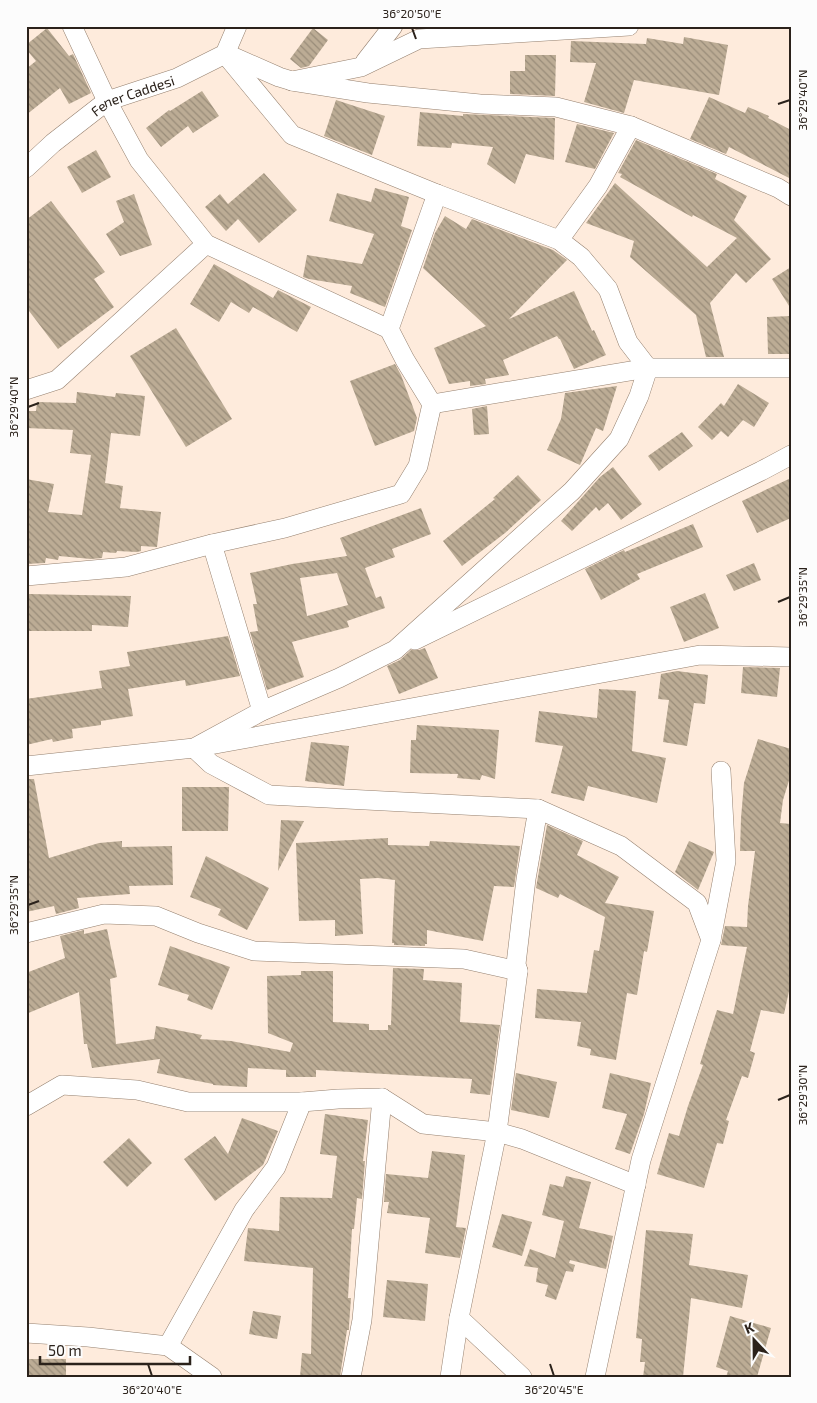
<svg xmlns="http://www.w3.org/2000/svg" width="817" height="1403" font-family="'Exo 2',sans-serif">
<defs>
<pattern id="building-back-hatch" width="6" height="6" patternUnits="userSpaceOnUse" patternTransform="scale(1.25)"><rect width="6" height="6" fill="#bcac95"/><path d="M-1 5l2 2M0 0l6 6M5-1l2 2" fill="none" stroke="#998c79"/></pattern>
</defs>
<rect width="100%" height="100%" fill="#feebdc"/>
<!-- building -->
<g fill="url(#building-back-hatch)" fill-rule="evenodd">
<polygon points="47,28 69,56 73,54 91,93 69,104 60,88 26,115 26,69 36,61 26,49 26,45"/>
<polygon points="313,28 328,40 309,66 301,68 290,59"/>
<polygon points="684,37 728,45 719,95 634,80 624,113 584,102 596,63 570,62 571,41 646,44 647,38 683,44"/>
<polygon points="525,55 556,55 555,96 510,94 510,71 525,71"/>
<polygon points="202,91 219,116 193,133 188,126 161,147 146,128 169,110 170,111"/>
<polygon points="709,97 745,113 748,107 769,116 768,118 791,130 791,179 729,147 726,154 690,139"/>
<polygon points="336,100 385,116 372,155 324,136"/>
<polygon points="420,112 463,116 463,114 555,118 554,160 526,154 515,184 487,164 493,147 452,143 451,148 417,146"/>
<polygon points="577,124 614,133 595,169 565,162"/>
<polygon points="636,140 717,174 715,179 747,196 734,220 771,259 746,283 736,273 710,303 724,357 706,357 696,315 630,257 634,241 586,223 615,183 707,267 737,238 693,215 692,217 620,177 622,174 618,173"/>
<polygon points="96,150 111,177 82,193 67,167"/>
<polygon points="264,173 297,210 259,243 238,219 226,231 205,207 220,194 228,204"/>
<polygon points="375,188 409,197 401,226 412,230 385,307 350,293 352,286 309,279 303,277 307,255 362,264 374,234 329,221 337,193 371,202"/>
<polygon points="134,194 152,245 120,256 106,234 124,222 116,201"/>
<polygon points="51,201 105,272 94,279 114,307 58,349 26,307 26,220"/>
<polygon points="445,216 466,229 472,219 553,250 567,260 509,319 574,291 592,331 594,330 606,355 574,369 560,339 559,339 557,336 503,360 509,375 485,379 486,384 470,386 470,381 449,384 434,348 486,326 423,268 435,233"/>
<polygon points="214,264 273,298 278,290 311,307 297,332 253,307 249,313 231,302 219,322 190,304"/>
<polygon points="791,267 791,309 772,279"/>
<polygon points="791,316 791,354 768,354 767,317"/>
<polygon points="176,328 232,419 186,447 130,356"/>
<polygon points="395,364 401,375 417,418 414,431 375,446 350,381"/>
<polygon points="738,384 769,403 754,427 743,420 728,437 721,431 712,440 698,427 721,403 724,406"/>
<polygon points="617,386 603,431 596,428 580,465 547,450 561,419 565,393"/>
<polygon points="77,392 115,397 116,393 145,396 140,436 111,433 105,483 123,486 120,508 161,512 157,547 141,546 141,551 137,552 117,551 116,553 103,552 102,558 91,559 59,556 58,560 46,558 45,563 26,564 26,520 29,504 26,503 26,479 54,484 48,512 82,515 91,455 70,453 73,430 26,428 26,411 36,411 37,402 76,403"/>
<polygon points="487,406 489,434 474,435 472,409"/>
<polygon points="682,432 693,446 659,471 648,456"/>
<polygon points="613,467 642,504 621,520 608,503 599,511 596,507 572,531 561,521 600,477"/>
<polygon points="518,475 541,500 505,533 462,566 443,541 495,499 493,498"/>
<polygon points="791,478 791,518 757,533 742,501"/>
<path d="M421,508L431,534L392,549L395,557L365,568L376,598L381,596L385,608L347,621L349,627L292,642L304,677L267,690L250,632L258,631L253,604H257L250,573L292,564L347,556L340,538ZM337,573L348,605L307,616L300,578Z"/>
<polygon points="693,524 703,547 637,574 640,579 601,600 585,569 624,550 625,552"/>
<polygon points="754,563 761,580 734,591 726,575"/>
<polygon points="705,593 719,628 684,642 670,607"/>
<polygon points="29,594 131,596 128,627 92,625 92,631 28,631"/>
<polygon points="228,636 240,676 186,686 185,680 128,689 133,716 101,721 101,725 72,729 73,738 53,742 52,739 26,745 26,699 102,688 99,671 130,666 127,652"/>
<polygon points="425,648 438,678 399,694 387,666 400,660 411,650 419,650"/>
<polygon points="743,667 780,668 777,697 741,693"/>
<polygon points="677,671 708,675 705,704 694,703 687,746 663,742 669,700 658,699 661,674"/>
<polygon points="599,689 636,691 632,751 666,758 657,803 588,786 584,801 551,793 563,746 535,742 539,711 597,718"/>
<polygon points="417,725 499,730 495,779 482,775 480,780 457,778 458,774 410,773 411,740 416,740"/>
<polygon points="758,739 791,749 791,774 783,800 780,823 791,824 791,982 784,1014 761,1010 750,1051 755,1053 748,1078 742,1076 726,1120 729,1121 723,1144 717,1143 704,1188 657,1174 669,1133 679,1136 688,1106 703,1065 700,1064 717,1010 733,1014 747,947 721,945 725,926 747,927 748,906 755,851 740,851 741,818 744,783"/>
<polygon points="311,742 349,746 344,786 305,781"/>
<polygon points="26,779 34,779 49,858 99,843 122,841 122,847 172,846 173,885 129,886 130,894 77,898 79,908 56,914 54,906 26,912"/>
<polygon points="182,787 229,787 228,831 182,831"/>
<polygon points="281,820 304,821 278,871"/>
<polygon points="547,825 583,841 577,855 619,877 605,903 654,911 647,952 644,951 637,995 627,993 616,1060 590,1055 591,1049 577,1046 581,1022 535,1018 537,989 587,993 594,950 599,951 605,917 560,894 558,898 536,888"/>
<polygon points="388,838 388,845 429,846 430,841 520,846 514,887 494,886 483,941 427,930 427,944 425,944 425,946 394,945 394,943 392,943 395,880 378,878 360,879 363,934 335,936 335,920 299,921 296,843"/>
<polygon points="689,841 714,852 698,890 675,872"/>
<polygon points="206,856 269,888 247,930 218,915 221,909 190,897"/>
<polygon points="107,929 117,977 110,979 116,1044 154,1039 156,1026 202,1035 200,1039 231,1041 290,1052 293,1043 268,1033 267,976 301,975 301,971 333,971 333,1022 369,1024 369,1030 388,1030 388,1025 391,1025 393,968 424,969 423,980 462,983 460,1022 500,1025 490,1095 470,1093 472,1079 316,1070 316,1077 286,1077 286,1070 248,1068 247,1087 213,1085 213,1084 157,1073 160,1059 92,1068 87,1044 84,1044 79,992 26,1014 26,973 65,958 60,936 84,930 84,934"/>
<polygon points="170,946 230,967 212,1010 187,1000 189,995 158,985"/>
<polygon points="516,1073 557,1082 549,1118 511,1110"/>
<polygon points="610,1073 651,1083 644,1114 630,1154 615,1149 627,1114 602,1108"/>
<polygon points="325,1114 368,1120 363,1161 365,1161 362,1199 357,1198 354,1229 352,1229 348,1298 351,1298 349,1326 349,1330 347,1330 340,1377 300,1377 302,1353 311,1354 313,1268 244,1261 248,1228 279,1231 280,1197 332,1198 337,1156 320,1154"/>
<polygon points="242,1118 278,1131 263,1165 215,1201 184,1159 215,1136 228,1154"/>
<polygon points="129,1138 152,1163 127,1187 103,1162"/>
<polygon points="432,1151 465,1155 456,1227 466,1228 460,1258 425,1253 430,1218 387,1213 389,1202 384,1202 386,1174 428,1178"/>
<polygon points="566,1176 591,1182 579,1228 613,1236 606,1269 570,1260 569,1263 575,1265 573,1272 566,1271 556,1300 545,1296 548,1285 536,1282 538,1268 524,1266 530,1249 555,1258 564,1221 542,1215 550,1184 563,1187"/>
<polygon points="502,1214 532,1222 522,1256 492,1247"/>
<polygon points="646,1230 693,1234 689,1265 748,1275 742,1308 691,1298 683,1377 643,1377 645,1362 640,1362 642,1339 636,1338"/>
<polygon points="387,1280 428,1284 425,1321 383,1317"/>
<polygon points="253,1311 281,1316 277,1339 249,1334"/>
<polygon points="730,1316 771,1328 757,1377 726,1377 728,1371 716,1367"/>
<rect x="26" y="1359" width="40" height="18"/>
</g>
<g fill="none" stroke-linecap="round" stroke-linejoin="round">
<!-- street casing -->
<g stroke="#95806f" stroke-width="20">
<g id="street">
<polyline points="229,55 279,77 292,81 361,67 419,39 629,26"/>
<polyline points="365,62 393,26"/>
<polyline points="292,81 368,93 480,104 556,107 631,126 778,188 791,196"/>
<path id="s1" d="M26,168L53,143L107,101L177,78L225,54L237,26"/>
<polyline points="559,240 598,186 631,126"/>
<polyline points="389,329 437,194"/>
<polyline points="26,390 57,380 206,244"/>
<polyline points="432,404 648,368 791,368"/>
<polyline points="212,544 262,711"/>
<polyline points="26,576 126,567 212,544 285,528 401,494 418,466 432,404 405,360 389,329 206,244 139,160 107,101 72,26"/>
<polyline points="415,640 761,471 791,455"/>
<polyline points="210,745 700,655 791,657"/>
<polyline points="194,748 211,764 269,795 538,809 621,846 697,903 711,940 641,1160 595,1377"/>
<polyline points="26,766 194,748 262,711 339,678 395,650 572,491 619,439 639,396 648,368 628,342 608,289 581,257 559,240 437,194 292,135 225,54"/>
<polyline points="26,933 104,914 156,916 198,933 254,951 464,959 518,971 497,1132 459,1318 522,1377"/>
<polyline points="711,940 726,861 721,771"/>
<polyline points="518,971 516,964 526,879 538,809"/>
<polyline points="26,1106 62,1085 137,1090 188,1102 302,1102 338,1099 382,1098 423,1124 497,1132 522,1139 636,1185"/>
<polyline points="26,1333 88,1337 168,1346 212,1377"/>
<polyline points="168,1346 244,1210 276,1167 302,1102"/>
<polyline points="351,1377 362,1320 382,1098"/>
<polyline points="450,1377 459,1318"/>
</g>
</g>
<!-- street -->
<use href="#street" stroke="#fff" stroke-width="19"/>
</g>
<!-- ticks -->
<path fill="none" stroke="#2b221b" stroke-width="2" d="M412,28L416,39M778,104L790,100M28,407L39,403M778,602L790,597M28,905L39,901M778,1100L790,1095M148,1364L152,1376M550,1364L554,1376"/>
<g text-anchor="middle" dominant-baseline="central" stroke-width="4.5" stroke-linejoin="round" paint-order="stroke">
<!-- street labels -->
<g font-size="14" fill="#2b221b" stroke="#fcfcfc">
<text stroke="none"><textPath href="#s1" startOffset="131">Fener Caddesi</textPath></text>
</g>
</g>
<!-- border -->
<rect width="817" height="1403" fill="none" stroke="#fcfcfc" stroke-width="55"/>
<!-- north arrow -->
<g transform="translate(754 1340) rotate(338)" stroke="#fcfcfc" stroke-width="4" paint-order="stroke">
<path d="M0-4L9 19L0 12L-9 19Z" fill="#2b221b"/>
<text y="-8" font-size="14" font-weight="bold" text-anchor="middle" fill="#2b221b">K</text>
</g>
<!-- scale -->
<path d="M40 1356v8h150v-8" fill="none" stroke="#2b221b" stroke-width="2.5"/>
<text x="48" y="1356" font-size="15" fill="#2b221b" stroke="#fcfcfc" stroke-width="4" paint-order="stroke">50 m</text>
<rect x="28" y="28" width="762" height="1348" fill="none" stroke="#2b221b" stroke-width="2"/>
<g font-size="12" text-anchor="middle" fill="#2b221b">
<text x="412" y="18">36°20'50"E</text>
<text transform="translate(803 100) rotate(-90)" y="4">36°29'40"N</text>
<text transform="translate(14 407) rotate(-90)" y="4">36°29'40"N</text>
<text transform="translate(803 597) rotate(-90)" y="4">36°29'35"N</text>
<text transform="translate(14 905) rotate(-90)" y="4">36°29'35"N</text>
<text transform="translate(803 1095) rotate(-90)" y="4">36°29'30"N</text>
<text x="152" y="1394">36°20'40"E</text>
<text x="554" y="1394">36°20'45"E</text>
</g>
</svg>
